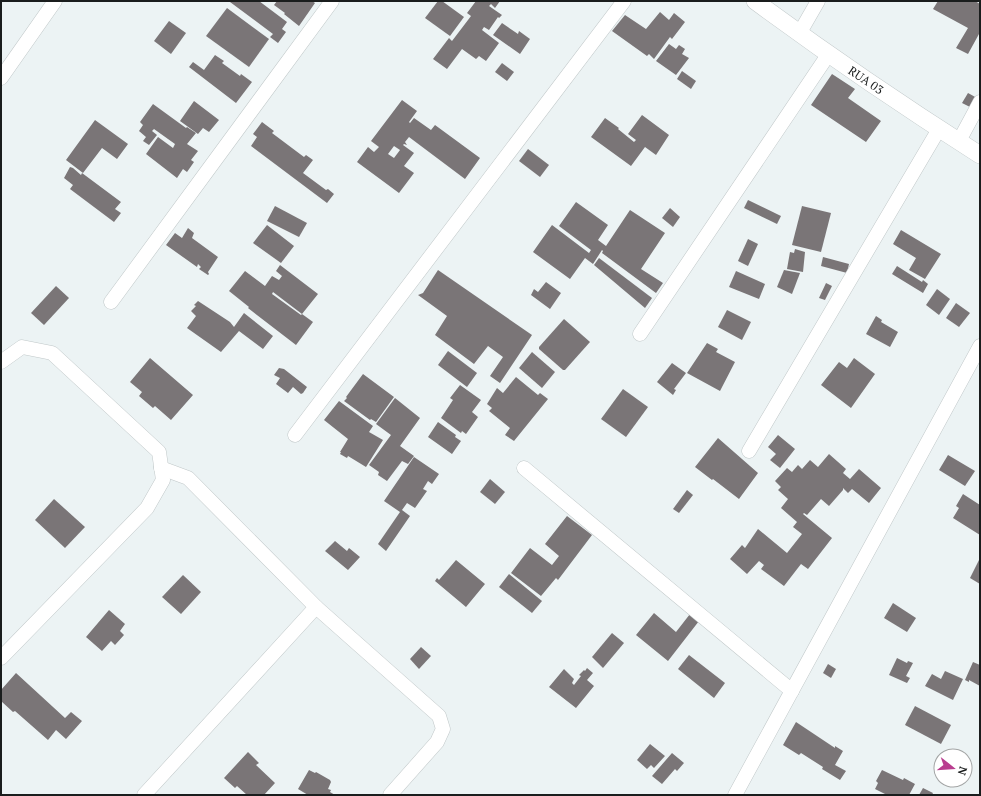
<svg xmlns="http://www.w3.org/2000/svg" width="981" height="796" font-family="'PT Serif',serif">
<rect width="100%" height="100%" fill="#ecf3f4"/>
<!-- building -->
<g fill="#7a7577" fill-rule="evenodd">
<polygon points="232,1 259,1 287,22 282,29 286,32 278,43 270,37 273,34 230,2"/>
<polygon points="277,1 312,1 315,3 299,26 284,14 285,13 274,5"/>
<polygon points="438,1 442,1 464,17 450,36 425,18"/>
<polygon points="476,1 500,1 495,8 491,4 489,6 502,15 499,18 498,17 489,30 484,27 482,30 499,43 486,61 479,56 476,59 462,49 447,69 433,59 449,38 452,41 468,20 471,16 467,13"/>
<polygon points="938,1 975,1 980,4 980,35 979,34 968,54 956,48 968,28 933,9"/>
<polygon points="227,8 269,39 249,67 206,36"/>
<polygon points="660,12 669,20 674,13 685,22 672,39 670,37 654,59 649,54 647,56 612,31 625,15 646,29"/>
<polygon points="169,21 186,33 171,54 154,41"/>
<polygon points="502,23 518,34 519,31 530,39 520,54 493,35"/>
<polygon points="669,44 676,49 679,45 685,49 682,54 689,58 676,75 656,61"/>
<polygon points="215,55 224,61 222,63 240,76 241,74 252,82 236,103 189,67 193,62 204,70"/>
<polygon points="502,63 514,72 507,81 495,72"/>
<polygon points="682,71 696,81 691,89 677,79"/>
<polygon points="832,74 855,89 848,98 881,121 866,142 811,105"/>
<polygon points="968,93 977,98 972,108 962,103"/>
<path d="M402,100L417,111L409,122L410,123L414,118L431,130L435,125L480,158L465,179L409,137L405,142L407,145L404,144L403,145L414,153L404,166L414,173L399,193L357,162L368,147L374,152L379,147L371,141ZM394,146L400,150L394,158L388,154Z"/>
<polygon points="194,101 219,120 209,132 203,128 198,134 180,121"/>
<polygon points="153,104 186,128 187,127 196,133 187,144 198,151 191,160 194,162 187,172 183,169 177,178 146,154 158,137 173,148 175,144 154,129 152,131 157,135 149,145 143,141 146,137 139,131 143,125 140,122"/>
<polygon points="642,115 669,135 656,155 645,147 631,166 591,137 605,118 619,128 618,129 634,142 636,140 628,134"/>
<polygon points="95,120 128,144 117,159 102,148 83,173 66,160"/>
<polygon points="262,122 274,131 272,133 304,157 306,155 313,160 303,173 326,190 328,189 334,194 327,203 251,146 257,137 253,134"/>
<polygon points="528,149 549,165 540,177 519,161"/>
<polygon points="70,167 73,168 81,175 82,173 121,202 115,209 121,213 114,222 70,189 73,185 64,178"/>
<polygon points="748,200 781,216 777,224 744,208"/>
<polygon points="576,202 608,225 598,240 606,246 630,210 665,233 641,269 663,283 656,293 602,253 603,251 602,250 593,264 585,258 570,279 533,252 552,225 589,253 591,250 559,226"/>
<polygon points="275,206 307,223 299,237 267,221"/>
<polygon points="802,206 831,213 821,252 792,245"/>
<polygon points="670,208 680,217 673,227 662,218"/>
<polygon points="267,225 294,246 281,263 253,243"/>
<polygon points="188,228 194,233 192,238 218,257 208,272 209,274 208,275 199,269 201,267 198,264 197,267 166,245 175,233 182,238"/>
<polygon points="901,230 941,254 925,279 909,270 916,258 893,244"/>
<polygon points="748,239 758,244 748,266 738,261"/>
<polygon points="795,249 805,252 803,272 787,269 790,252 794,253"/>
<polygon points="823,257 849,264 847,273 821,266"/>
<polygon points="599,258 652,298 645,308 594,265"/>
<path d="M280,265L318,294L302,314L313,322L296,345L248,308L249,307L229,291L245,271L265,286L272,276L279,280L282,276L276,271ZM273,292L302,314L301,315L272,294Z"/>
<polygon points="897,266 922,282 923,280 928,284 923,293 892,274"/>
<polygon points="438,270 532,335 500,383 490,376 503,357 488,346 474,364 435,335 447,316 418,295 423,293"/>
<polygon points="784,270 800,273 792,294 777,287"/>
<polygon points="736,271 765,284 759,299 729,287"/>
<polygon points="546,282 561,293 550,309 531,295 534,289 538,292"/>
<polygon points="826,283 832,286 825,300 819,298"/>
<polygon points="56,286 69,298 44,325 31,313"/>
<polygon points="937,289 950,299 939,315 926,305"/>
<polygon points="198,301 230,322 234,327 244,313 273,336 263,349 239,331 221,352 187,328 196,316 191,311 196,306 194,305"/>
<polygon points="956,303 970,313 959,327 946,318"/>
<polygon points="727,310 751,322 742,340 718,327"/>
<polygon points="876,316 882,320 881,322 898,332 890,347 866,334"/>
<polygon points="564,319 590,342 565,370 563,370 539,349 539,347"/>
<polygon points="707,343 718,349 716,352 735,362 720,391 687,373"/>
<polygon points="448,351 477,373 467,387 438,365"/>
<polygon points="532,352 555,372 542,388 519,368"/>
<polygon points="150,358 193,395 171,420 155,406 153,408 139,396 142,392 130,382"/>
<polygon points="854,358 875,374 851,408 821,385 839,362 847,368"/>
<polygon points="672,363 686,373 674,389 676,390 673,395 657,382"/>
<polygon points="279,368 284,369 307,387 303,393 301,394 293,387 288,393 276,384 280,378 274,375"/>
<polygon points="363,374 394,397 376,422 371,419 370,420 344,401 347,398 346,397"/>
<polygon points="516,377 538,395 540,393 548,399 514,441 505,435 510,428 489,411 492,408 487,404 497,388 503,393"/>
<polygon points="460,385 481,400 472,412 478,417 466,434 462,431 461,433 441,418 453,400 450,398"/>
<polygon points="623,389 648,407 626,437 601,419"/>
<polygon points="395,398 420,418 400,446 414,456 408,464 402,461 387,481 378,475 379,472 369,465 391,435 376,424"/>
<polygon points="339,401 373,426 369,432 383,440 366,467 348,456 347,458 340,454 341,452 340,452 348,439 324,420"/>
<polygon points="438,422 456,435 455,437 461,441 452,454 428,437"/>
<polygon points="778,435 795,449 780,468 770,460 776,454 768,447"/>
<polygon points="718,438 758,473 739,499 713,479 712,480 695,467"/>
<polygon points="829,454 846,469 843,473 850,479 859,469 881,488 869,503 852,489 848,493 843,488 843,490 829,506 821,499 807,515 804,513 803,514 832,538 808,569 801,564 784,586 761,569 764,565 759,561 747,574 730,559 742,545 745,548 758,529 787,553 802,534 793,527 797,522 781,508 788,499 778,490 781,487 775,481 787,468 792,472 798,465 802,469 810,460 818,467"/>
<polygon points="948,455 975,471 965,486 939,470"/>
<polygon points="414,457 439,474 432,484 428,481 423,489 427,491 415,508 407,503 402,510 410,516 386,551 378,544 400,512 384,501"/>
<polygon points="490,479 505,492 495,504 480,492"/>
<polygon points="687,490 693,495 679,513 673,509"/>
<polygon points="963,494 980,505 980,535 953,518 959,508 956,506"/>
<polygon points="54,499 85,527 65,548 35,520"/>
<polygon points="567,516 592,535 558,580 556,578 541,596 511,573 530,548 552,565 559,556 545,544"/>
<polygon points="335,541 347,551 349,548 360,557 348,570 325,551"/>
<polygon points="980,558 980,584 970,578"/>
<polygon points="456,560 485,584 466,607 435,581 437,578 439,580"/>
<polygon points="509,574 542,601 532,613 499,587"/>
<polygon points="183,575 201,592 181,614 162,597"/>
<polygon points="893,603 916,618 907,632 884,618"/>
<polygon points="109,610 125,624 120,631 124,635 115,645 111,641 102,651 86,637"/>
<polygon points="654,613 676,632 690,614 699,621 668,661 636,635"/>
<polygon points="612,633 624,643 603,668 592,657"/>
<polygon points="421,647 431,656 419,669 410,659"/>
<polygon points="689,655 725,683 714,698 678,669"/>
<polygon points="897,658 907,663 908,661 913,663 906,676 910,678 907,683 889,675"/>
<polygon points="973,662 980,665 980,686 969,680 969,682 965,680"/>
<polygon points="828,664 836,669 831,678 823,673"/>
<polygon points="587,668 593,673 587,680 594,686 576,708 549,687 564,669 574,679 572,683 574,685 581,676 579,675 584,670 585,671"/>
<polygon points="945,671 963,679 953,700 925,686 932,674 941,679"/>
<polygon points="16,673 65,718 71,712 82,721 66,739 56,730 48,740 15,711 13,712 1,701 1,690"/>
<polygon points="915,706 951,725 941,744 905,725"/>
<polygon points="796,722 835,748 835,746 843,751 835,765 846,771 840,780 822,769 823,767 801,753 799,755 783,745"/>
<polygon points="650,744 665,756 654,768 651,765 647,769 637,760"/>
<polygon points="248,752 259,763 256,765 275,783 264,795 247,795 237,786 235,788 224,778"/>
<polygon points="672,753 684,763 677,771 675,769 662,784 652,776"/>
<polygon points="309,770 315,773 316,772 330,780 331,782 328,789 331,790 330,792 335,795 308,795 298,789"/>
<polygon points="882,770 903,780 904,778 915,784 909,795 887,795 875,789 878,783 876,781"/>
<polygon points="923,788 933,793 932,795 919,795"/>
</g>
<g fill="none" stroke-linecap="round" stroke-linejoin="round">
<!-- minor casing -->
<g stroke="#c1c8c9" stroke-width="15">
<g id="minor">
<polyline points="799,34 818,1"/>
<polyline points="1,78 55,1"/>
<polyline points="959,141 980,102"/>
<polyline points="111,302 332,1"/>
<polyline points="640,334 828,55"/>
<polyline points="1,362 22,347 52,353 159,452 163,480 147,508 1,658"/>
<polyline points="295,435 624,1"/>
<polyline points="749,451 939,129"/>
<polyline points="524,468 792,691"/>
<polyline points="316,607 439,716 443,729 437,742 390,795"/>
<polyline points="144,795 316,607 188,478 161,468"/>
<polyline points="735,795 980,346"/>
</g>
</g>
<!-- tertiary casing -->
<g stroke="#c1c8c9" stroke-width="18">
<path id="tertiary" d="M755,1C828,55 903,106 980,155"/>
</g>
<!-- minor -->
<use href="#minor" stroke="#fff" stroke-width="14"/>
<!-- tertiary -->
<use href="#tertiary" stroke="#fff" stroke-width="17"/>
</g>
<g text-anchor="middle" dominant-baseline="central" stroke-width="3.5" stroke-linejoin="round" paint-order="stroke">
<!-- street labels -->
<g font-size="12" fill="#1a1d1d" stroke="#fff">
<text transform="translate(866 80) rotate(34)">RUA 03</text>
</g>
</g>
<!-- border -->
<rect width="981" height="796" fill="none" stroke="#1a1d1d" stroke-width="4"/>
<!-- north arrow -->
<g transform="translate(953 768) rotate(107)"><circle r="19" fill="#ffffff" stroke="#a3a5a5"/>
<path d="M0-3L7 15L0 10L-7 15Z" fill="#b93d8f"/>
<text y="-6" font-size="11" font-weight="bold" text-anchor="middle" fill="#1a1d1d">N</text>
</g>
</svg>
